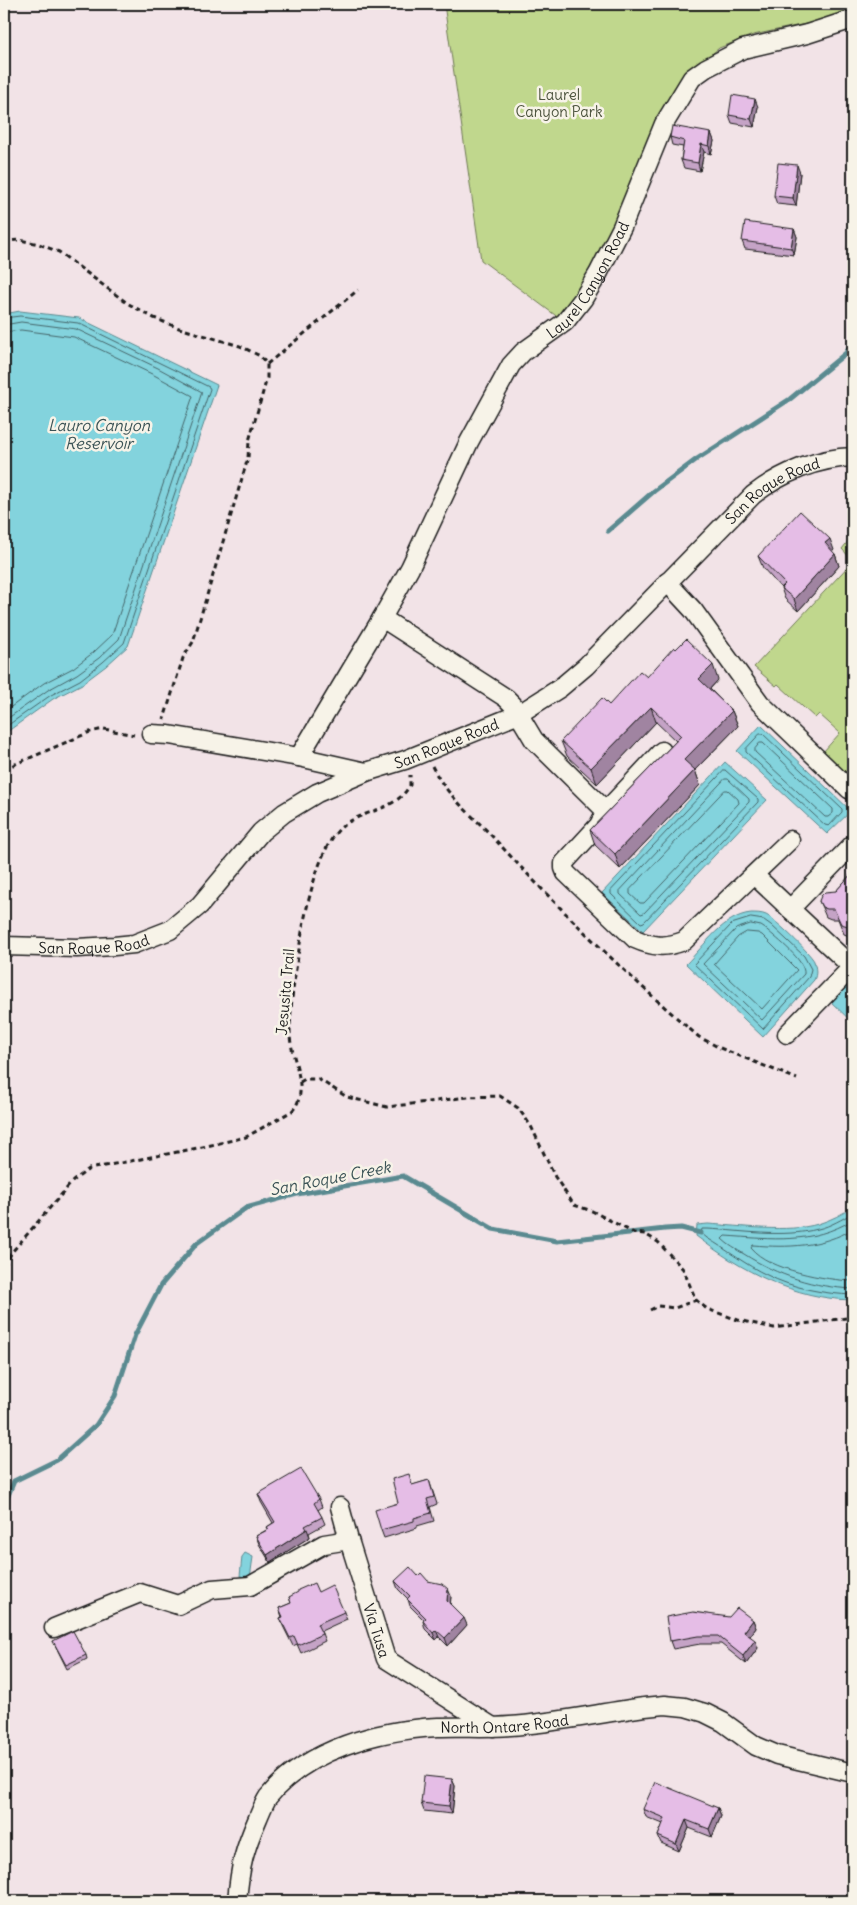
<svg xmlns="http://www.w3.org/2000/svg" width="857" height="1905" font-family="Delius,sans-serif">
<rect width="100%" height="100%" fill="#f2e3e7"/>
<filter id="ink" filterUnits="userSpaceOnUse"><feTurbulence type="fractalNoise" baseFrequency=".02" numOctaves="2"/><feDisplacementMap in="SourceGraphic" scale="10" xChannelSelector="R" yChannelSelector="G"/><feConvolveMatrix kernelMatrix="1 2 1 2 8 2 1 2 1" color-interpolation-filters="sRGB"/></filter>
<g filter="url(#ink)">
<!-- green -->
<g fill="#c0d78d" stroke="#6e7a54">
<polygon points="444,4 853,4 853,14 753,35 719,48 693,70 641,165 584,290 559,318 481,260"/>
<polygon points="853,535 853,781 823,752 840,733 819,714 815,718 778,684 776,686 754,667 853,561 842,549"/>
</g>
<!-- water -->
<g fill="#83d3dd" stroke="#5a8a90">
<polygon points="20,311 79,318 217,385 128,646 106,666 82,684 53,699 4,734 4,314"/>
<polygon points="761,725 851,811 827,834 737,751"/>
<polygon points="725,762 767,800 643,931 602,893"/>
<path d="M751,913C756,913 762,913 766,915C775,919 810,953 814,961C816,968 817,974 814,980L763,1037L686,964C705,945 723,916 751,913Z"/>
<polygon points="853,977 853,1023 830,1001"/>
<path d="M853,1207V1300C794,1299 742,1271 696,1236L697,1225L708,1224C740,1226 788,1233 818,1224C831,1220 842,1214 853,1207Z"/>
<polygon points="245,1553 253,1557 250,1578 240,1576 242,1557"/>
</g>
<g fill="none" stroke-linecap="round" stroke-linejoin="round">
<!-- shore -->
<g stroke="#456569" stroke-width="1">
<polyline points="4,318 20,316 78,323 209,387 210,389 124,643 103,662 80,680 51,695 4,728"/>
<polyline points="4,325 21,322 76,329 158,368 202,392 119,639 99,658 77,674 48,690 4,721"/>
<polyline points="4,332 21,330 74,337 154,375 193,396 112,635 94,652 73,668 44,683 4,712"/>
<polygon points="760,734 763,734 842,809 842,812 829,826 825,825 746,752 746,749"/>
<polygon points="760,743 763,743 833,809 833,813 828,817 825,817 755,752 755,749"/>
<polygon points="725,770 758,799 758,802 644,922 641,923 611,894 611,891"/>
<polygon points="725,779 728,779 749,799 749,802 644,913 641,914 620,894 620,891"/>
<polygon points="725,790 728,790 738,799 739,803 644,903 640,903 630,894 630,890"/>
<polygon points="751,918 764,920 771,925 804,956 811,969 809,977 763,1029 694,964 732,924"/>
<path d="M751,924L761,926L767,930C777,939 806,961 804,974L762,1020L703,964L736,929Z"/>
<polygon points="747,932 758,933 762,935 797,970 762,1009 714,964 738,937"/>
<path d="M853,1213C842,1219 831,1226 818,1229C783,1238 743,1231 708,1229H702L701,1233L707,1238C727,1250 746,1265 767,1275C792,1288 825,1294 853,1295"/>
<path d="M853,1220C810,1245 773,1239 725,1236L722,1239C728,1245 737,1250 744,1254C778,1276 814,1287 853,1289"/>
<path d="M853,1229C822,1247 788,1248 753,1245L751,1248C769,1270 826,1280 853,1281"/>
</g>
<!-- stream -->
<g stroke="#5a8a90" stroke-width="5">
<polyline points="608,531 654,491 697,459 790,399 846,353 853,341"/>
<polyline points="4,1505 14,1481 57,1460 96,1425 115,1396 135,1335 161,1285 197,1243 246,1208 297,1194 403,1176 493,1229 557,1241 665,1229 681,1228 701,1233"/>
</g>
<!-- minor casing -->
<g stroke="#1c1c1c" stroke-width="21">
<g id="minor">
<polyline points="667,582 693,610 760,703 849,789 853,791"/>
<path id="s1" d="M382,618L410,568L469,442L511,365L523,352L565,322L583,299L598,274L622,227L664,124L692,78L706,68L743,49L807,34L853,19"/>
<polyline points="151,734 169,735 299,757 366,772"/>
<path d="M662,751L606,811L599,825L564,863V868L566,873L635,939C653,947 665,948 684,941L790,840"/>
<polyline points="299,757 382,618 506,698 513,705 534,740 606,811"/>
<polyline points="754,875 852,967"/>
<polyline points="790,909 853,844"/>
<path id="s2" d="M4,946L77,948L114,946L134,944L170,930L200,905L261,832L284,813L317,793L366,772L405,760L519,714L560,688L586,666L753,495C781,473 818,458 853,457"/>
<polyline points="787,1034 853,966"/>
<path id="s3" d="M340,1507L349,1540L386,1659L493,1727"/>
<polyline points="54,1628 140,1593 178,1605 212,1589 250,1586 324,1544 349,1540"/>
<path id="s4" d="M237,1901C240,1866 244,1850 258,1818C261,1811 264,1803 268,1797C307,1749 378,1730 438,1727C462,1726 486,1728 510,1726C555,1723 600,1713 645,1707L665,1705L685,1707L705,1713L723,1722L756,1746L777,1755L853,1773"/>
</g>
</g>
<!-- path -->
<g stroke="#1c1c1c" stroke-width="3" stroke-dasharray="5 4" stroke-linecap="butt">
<polyline points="4,241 20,240 39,244 59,252 127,303 154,318 179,328 240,346 260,356 267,364 267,378 249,441 248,458 193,642 183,658 164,719"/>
<polyline points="267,364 358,290"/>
<path d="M432,766C446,795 469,812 491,835C556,906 625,974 699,1037L720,1048L797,1079"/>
<polyline points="4,769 90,732 104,729 134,735"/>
<polyline points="300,1082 305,1079 318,1079 347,1097 387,1107 468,1097 500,1096 518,1108 531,1126 555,1177 574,1205 592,1211 634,1233 645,1234 658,1242 683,1269 696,1300 707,1309 738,1320 774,1328 853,1317"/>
<path d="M4,1266L12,1252L73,1181L89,1169L198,1148L246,1137L292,1111C311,1091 291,1059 290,1035C290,1011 293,986 297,963C302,928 316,841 347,823C369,809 396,810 410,785V775"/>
<polyline points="650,1310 658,1306 675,1308 696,1300"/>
</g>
<!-- minor -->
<use href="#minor" stroke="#f7f3e8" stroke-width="18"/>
</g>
<!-- wall -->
<g fill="#c5a3c6" stroke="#1c1c1c">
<polygon points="758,107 754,127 732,123 729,115"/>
<polygon points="711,133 714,141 711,154 704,152 700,171 684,168 681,160 683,147 672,145 670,137"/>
<polygon points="800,173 796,206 777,204 774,196"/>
<polygon points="794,229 797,237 794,255 745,249 742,241"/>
<polygon points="834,550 832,552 835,554 839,566 798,611 785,599 781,588 763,568 758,556"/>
<polygon points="647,677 718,680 710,689 732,711 738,726 695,770 700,785 620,869 595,845 590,830 676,741 656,722 597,784 567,756 561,741"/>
<polygon points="853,872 853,936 852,937 844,934 838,919 831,919 826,917 819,901 836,891"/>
<polygon points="429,1480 437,1504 430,1507 434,1521 417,1526 417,1528 384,1538 381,1530 398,1503 413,1485"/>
<polygon points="258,1494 319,1499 322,1507 318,1510 322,1517 325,1524 309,1533 310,1537 270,1562 259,1544 256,1536 268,1529 267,1527 273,1523 261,1502"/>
<polygon points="418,1576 428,1581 451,1596 450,1604 467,1625 448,1646 439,1637 436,1640 425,1629 423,1621 424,1620 410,1606 408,1599 398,1589 395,1581"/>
<polygon points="318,1592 344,1612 347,1619 321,1631 325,1641 301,1653 297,1644 293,1646 283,1626 280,1618 282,1617 279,1608 291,1603 289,1597"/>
<polygon points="753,1620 756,1628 750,1636 758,1648 746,1664 721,1644 700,1644 673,1649 670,1641"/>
<polygon points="53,1641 86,1655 87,1659 67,1669"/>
<polygon points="452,1779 455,1786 452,1814 424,1811 421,1803"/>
<polygon points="718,1808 721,1816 712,1837 689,1828 679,1851 661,1843 658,1836 663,1824 646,1817 643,1809"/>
</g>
<!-- shaded-wall -->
<g fill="#a084a1" stroke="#1c1c1c">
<polygon points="755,99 758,107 754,127 751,119"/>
<polygon points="711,133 714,141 711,154 709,146"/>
<polygon points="701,144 704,152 700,171 698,163"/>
<polygon points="797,165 800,173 796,206 793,198"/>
<polygon points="794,229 797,237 794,255 791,248"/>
<polygon points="830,539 834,550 829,555 825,543"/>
<polygon points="835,554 839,566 798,611 794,599"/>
<polygon points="713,665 718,680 705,694 699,679"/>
<polygon points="651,707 656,722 597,784 591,768"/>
<polygon points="732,711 738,726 690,775 684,760"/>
<polygon points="695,770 700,785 620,869 615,854"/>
<polygon points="307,1529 310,1537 270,1562 267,1555"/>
<polygon points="448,1589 451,1596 450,1608 447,1601"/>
<polygon points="464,1618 467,1625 448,1646 445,1638"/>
<polygon points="753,1620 756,1628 747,1640 744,1632"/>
<polygon points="436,1630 439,1637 436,1640 433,1633"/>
<polygon points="755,1640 758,1648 746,1664 743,1656"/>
<polygon points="452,1779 455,1786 452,1814 449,1806"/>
<polygon points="718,1808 721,1816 712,1837 709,1829"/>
<polygon points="686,1820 689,1828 679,1851 676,1844"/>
</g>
<!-- building -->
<g fill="#e5bde6" stroke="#1c1c1c">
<polygon points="732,95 755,99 751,119 729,115"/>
<polygon points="672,126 711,133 709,146 701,144 698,163 681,160 684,141 670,137"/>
<polygon points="778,163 797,165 793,198 774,196"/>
<polygon points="745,222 794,229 791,248 742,241"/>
<polygon points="800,511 830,539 825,543 835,554 794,599 781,588 785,584 758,556"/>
<polygon points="686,639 713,665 699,679 732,711 684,760 695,770 615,854 590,830 681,736 651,707 591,768 561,741 602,698 609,705 640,671 647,677 674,647 676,649"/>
<polygon points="853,872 853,923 848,926 841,924 834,909 827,909 822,907 819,901 821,896 825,892 836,891"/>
<polygon points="301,1469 319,1499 314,1503 322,1517 305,1526 307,1529 267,1555 256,1536 269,1529 267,1527 275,1522 258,1494"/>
<polygon points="409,1474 412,1485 429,1480 434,1497 427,1499 431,1513 414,1518 414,1521 381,1530 375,1510 398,1503 392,1479"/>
<polygon points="410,1567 418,1576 421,1573 428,1581 442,1584 448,1589 447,1601 464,1618 445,1638 436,1630 433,1633 423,1621 426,1618 407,1599 410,1596 395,1581"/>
<polygon points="314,1583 318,1592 332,1585 344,1612 317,1624 322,1634 298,1645 294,1636 290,1638 280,1618 283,1617 279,1608 291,1603 289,1597 298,1592 298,1590"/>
<polygon points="737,1608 753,1620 744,1632 755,1640 743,1656 718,1636 698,1636 670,1641 666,1617 693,1612 729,1617"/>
<polygon points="73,1631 86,1655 66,1665 53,1641"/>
<polygon points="424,1776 452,1779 449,1806 421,1803"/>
<polygon points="655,1782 718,1808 709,1829 686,1820 676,1844 658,1836 665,1818 643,1809"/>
</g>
</g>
<g text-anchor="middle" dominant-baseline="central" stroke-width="5" stroke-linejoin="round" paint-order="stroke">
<!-- park labels -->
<g font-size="15" fill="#4d543e" stroke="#f7f3e8">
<text x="559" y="94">Laurel<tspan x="559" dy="17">Canyon Park</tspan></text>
</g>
<!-- street labels -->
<g font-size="15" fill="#1c1c1c" stroke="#f7f3e8">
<text stroke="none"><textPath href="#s1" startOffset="401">Laurel Canyon Road</textPath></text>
<text stroke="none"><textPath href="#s2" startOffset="929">San Roque Road</textPath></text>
<text stroke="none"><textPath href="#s2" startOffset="510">San Roque Road</textPath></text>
<text stroke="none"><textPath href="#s2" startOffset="90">San Roque Road</textPath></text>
<text transform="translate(285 992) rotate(-85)">Jesusita Trail</text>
<text stroke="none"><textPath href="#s3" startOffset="129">Via Tusa</textPath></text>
<text stroke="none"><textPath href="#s4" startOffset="365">North Ontare Road</textPath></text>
</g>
<!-- water labels -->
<g font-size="16" font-style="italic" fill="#3b5356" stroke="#f7f3e8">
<text x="99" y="425">Lauro Canyon<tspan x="99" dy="18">Reservoir</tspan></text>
<text transform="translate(330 1178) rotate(-11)">San Roque Creek</text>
</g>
</g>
<!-- margin -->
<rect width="857" height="1905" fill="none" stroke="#f7f3e8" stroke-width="20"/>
<rect x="10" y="10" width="837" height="1885" fill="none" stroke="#1c1c1c" stroke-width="2" filter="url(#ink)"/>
</svg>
